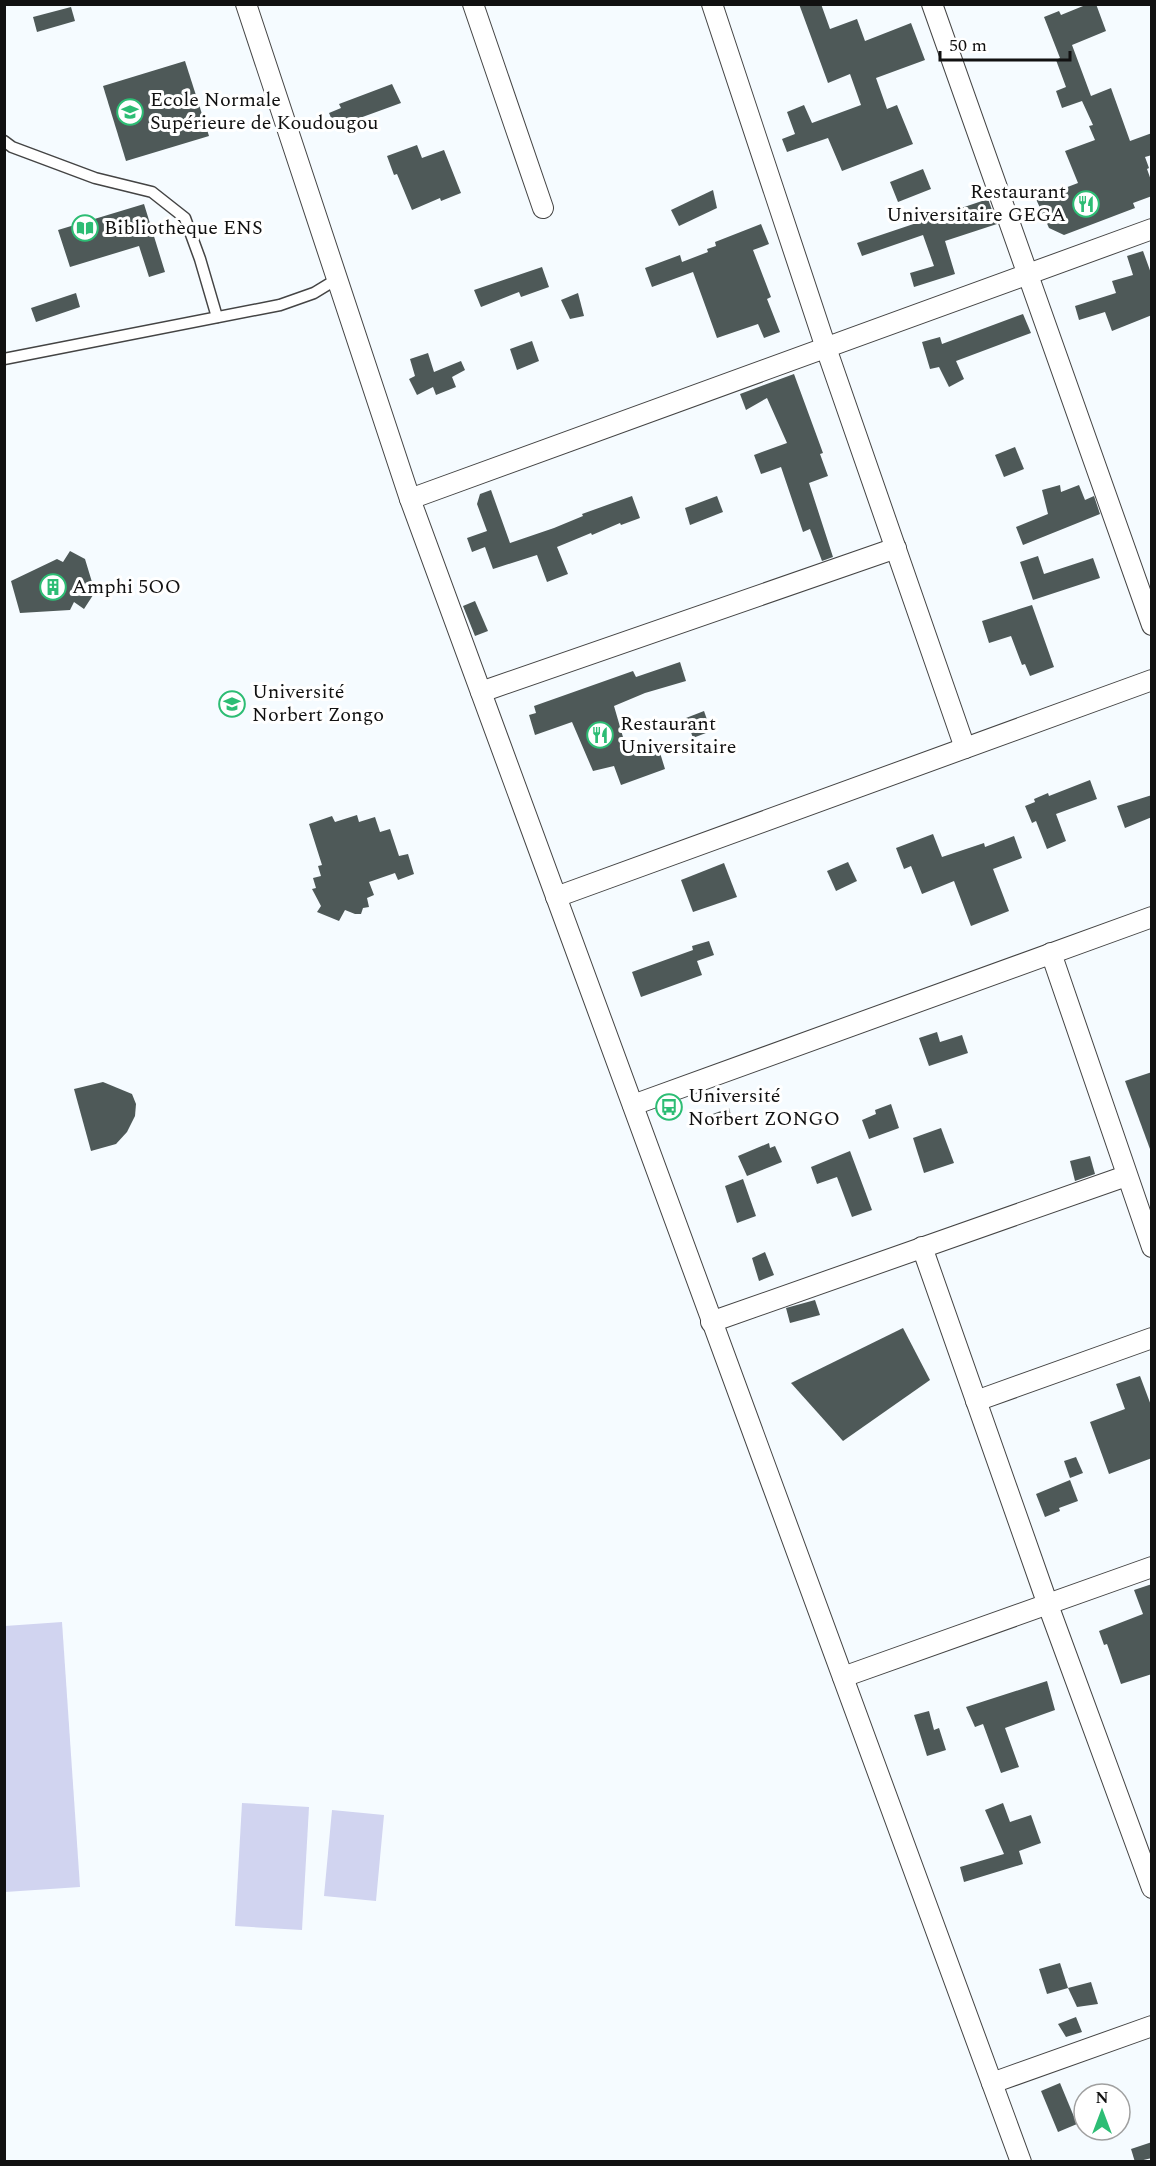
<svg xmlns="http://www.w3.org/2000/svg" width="1156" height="2166" font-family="Spectral,serif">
<rect width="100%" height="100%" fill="#f5fbff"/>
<!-- pitch -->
<g fill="#d1d4f0">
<polygon points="62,1622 80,1887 5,1892 5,1626"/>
<polygon points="242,1803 309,1807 302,1930 235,1926"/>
<polygon points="332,1810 384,1815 376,1901 324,1896"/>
</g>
<!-- building -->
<g fill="#4e5958">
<polygon points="799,4 821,4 830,29 857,19 865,41 911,23 925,60 876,78 887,109 897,105 913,144 842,171 828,138 787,152 782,139 795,134 787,112 804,105 812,123 861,105 850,74 828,83"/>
<polygon points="1088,4 1096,4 1106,31 1072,45 1091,96 1111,88 1130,141 1152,133 1152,155 1145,157 1149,168 1147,169 1152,183 1152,196 1133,203 1135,208 1064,235 1049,228 1036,199 1078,183 1065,151 1095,140 1089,126 1093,125 1082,101 1062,108 1056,91 1066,87 1056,60 1060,58 1044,17 1059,11 1061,15"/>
<polygon points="71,7 75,21 37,32 33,17"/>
<polygon points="185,61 209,136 126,161 103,86"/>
<polygon points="392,84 401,103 335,127 329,113 341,108 339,104"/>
<polygon points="417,145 422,158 444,150 461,193 441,201 440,198 412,210 397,174 394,175 387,156"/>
<polygon points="923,169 931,189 898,202 890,182"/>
<polygon points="713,190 717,208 679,226 671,210"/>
<polygon points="988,199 997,224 945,241 955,274 914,287 910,273 934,266 923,235 862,256 857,243"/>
<polygon points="144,204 165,272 149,277 139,246 70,267 58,230"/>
<polygon points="761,224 769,244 753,250 771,297 767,299 780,332 764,338 758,324 717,338 693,272 652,287 645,268 680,255 682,262 708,252 707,249 716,246 715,242"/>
<polygon points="1143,251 1152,276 1152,315 1112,331 1105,312 1079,320 1075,306 1116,293 1112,281 1133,275 1127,256"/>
<polygon points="542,267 549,287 521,297 519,292 481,307 474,290"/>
<polygon points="76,293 80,307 36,322 31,308"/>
<polygon points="578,293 584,316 570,319 561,300"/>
<polygon points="1023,314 1031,333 956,361 964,379 949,387 939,367 930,369 922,342 940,337 942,344"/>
<polygon points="532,341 539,361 517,370 510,349"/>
<polygon points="428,353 434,372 461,361 465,370 452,377 456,387 436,395 433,387 417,395 409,379 415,376 410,359"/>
<polygon points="794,374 823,453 820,454 828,476 809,483 833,557 822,561 810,529 803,532 781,467 761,474 754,455 787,443 767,398 746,410 740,394"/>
<polygon points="1015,447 1024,469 1004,477 995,455"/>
<polygon points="1060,485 1061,492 1079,485 1085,500 1094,496 1100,514 1023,545 1016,527 1048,514 1042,490"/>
<polygon points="491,490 510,543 554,528 583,516 582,514 632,496 640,518 621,525 620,523 592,535 591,533 557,547 568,574 547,582 537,555 493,569 485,547 472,552 467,538 487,531 477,504 480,494"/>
<polygon points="717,496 723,512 690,525 685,508"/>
<polygon points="70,551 85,559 95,592 84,609 74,602 70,610 20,613 11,581 57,559 63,562"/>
<polygon points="1038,556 1044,574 1093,558 1100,578 1033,600 1020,562"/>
<polygon points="475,601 488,631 475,636 463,606"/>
<polygon points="1032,605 1054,667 1030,676 1025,664 1022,665 1011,636 989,643 982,621"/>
<polygon points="680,662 686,681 645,693 614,706 627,751 657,743 665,769 621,785 614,766 593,771 572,722 535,735 529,715 536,713 534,706 633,671 636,677"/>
<polygon points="704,711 711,731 693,738 686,718"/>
<polygon points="1090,780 1097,799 1056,814 1066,841 1047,849 1036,821 1032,823 1025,806 1035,802 1034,799 1048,793 1049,796"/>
<polygon points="1152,795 1152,817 1125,828 1117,806"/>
<polygon points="357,815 359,822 375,817 380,832 390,829 399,856 408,854 414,874 398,880 395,873 369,882 374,895 367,898 369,907 363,908 361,914 355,914 345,910 339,921 317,912 321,906 312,889 316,888 313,878 321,876 318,866 322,865 309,824 332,816 335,822"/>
<polygon points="933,834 942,857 984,843 985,847 1014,836 1022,858 993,869 1009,911 971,926 954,881 922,894 911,866 904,869 896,848"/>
<polygon points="848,862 857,881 836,891 827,871"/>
<polygon points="724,863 737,897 693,912 681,880"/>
<polygon points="709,941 714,955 697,961 702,975 641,997 632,972 693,950 692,946"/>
<polygon points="937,1032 940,1042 962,1035 968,1053 929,1066 919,1038"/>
<polygon points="1152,1072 1152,1149 1150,1149 1125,1081"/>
<polygon points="103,1082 132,1094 136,1104 135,1116 127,1132 116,1144 91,1151 74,1089"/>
<polygon points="891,1104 899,1128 869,1139 862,1120 876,1114 875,1110"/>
<polygon points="729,1108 733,1122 715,1128 710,1115"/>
<polygon points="941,1128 954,1163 924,1173 913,1138"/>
<polygon points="769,1143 770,1148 775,1146 782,1162 747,1176 738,1156"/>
<polygon points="850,1151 872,1210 852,1217 837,1177 817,1184 811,1167"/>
<polygon points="1090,1156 1095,1174 1075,1181 1070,1161"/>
<polygon points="743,1179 756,1216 737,1223 725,1186"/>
<polygon points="765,1252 774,1275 759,1281 752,1258"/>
<polygon points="815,1300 820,1315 790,1323 786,1308"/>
<polygon points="903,1328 930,1380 843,1441 791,1383"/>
<polygon points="1140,1376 1152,1408 1152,1458 1109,1474 1090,1422 1125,1409 1116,1384"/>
<polygon points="1076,1457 1083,1473 1070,1478 1064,1461"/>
<polygon points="1070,1480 1078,1501 1059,1508 1060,1511 1045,1517 1036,1494"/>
<polygon points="1152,1584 1152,1674 1121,1684 1107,1644 1104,1645 1099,1631 1143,1614 1134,1590"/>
<polygon points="1047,1681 1055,1710 1005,1728 1019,1767 1001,1773 983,1724 975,1727 966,1707"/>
<polygon points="929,1711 934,1730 939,1728 946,1750 927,1756 914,1715"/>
<polygon points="1003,1803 1010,1822 1031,1815 1041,1843 1019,1851 1023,1864 964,1882 960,1867 1004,1854 985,1810"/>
<polygon points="1060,1963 1068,1988 1047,1994 1039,1969"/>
<polygon points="1091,1982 1098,2004 1077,2007 1068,1988"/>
<polygon points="1076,2017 1082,2032 1066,2037 1058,2024"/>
<polygon points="1060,2083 1077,2124 1058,2132 1041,2091"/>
<polygon points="1152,2142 1152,2158 1135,2162 1131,2149"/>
</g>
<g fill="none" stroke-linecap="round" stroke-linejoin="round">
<!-- lane casing -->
<g stroke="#444" stroke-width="13">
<g id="lane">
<polyline points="4,141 12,147 95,178 152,192 185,218 200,259 217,317"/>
<polyline points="4,359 280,305 314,293 337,279"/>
</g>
</g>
<!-- street casing -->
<g stroke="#444" stroke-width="22">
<g id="street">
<polyline points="246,4 410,499 1021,2162"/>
<polyline points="473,4 543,208"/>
<polyline points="712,4 826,348 965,748"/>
<polyline points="932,4 1152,625"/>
<polyline points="410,499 1152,229"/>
<polyline points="481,692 896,548"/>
<polyline points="556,897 1152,680"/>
<polyline points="1051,953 1152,1247"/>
<polyline points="633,1105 1152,917"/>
<polyline points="922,1247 1048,1605 1152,1888"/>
<polyline points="711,1322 1126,1176"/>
<polyline points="976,1401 1152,1338"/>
<polyline points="843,1677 1152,1567"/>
<polyline points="992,2083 1152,2026"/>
</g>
</g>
<!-- lane -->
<use href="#lane" stroke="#fff" stroke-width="10"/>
<!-- street -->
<use href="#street" stroke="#fff" stroke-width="20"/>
</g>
<!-- icons -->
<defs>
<g id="university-ring" transform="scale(1.35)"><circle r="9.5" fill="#fff" stroke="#2dbd74" stroke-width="1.5"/><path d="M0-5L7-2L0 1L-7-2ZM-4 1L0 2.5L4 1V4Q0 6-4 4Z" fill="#2dbd74"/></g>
<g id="restaurant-ring" transform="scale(1.35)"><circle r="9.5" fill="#fff" stroke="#2dbd74" stroke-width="1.5"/><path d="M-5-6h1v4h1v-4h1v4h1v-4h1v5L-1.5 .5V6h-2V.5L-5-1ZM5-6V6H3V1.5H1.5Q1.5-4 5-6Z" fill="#2dbd74"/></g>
<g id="library-ring" transform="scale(1.35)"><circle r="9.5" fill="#fff" stroke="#2dbd74" stroke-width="1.5"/><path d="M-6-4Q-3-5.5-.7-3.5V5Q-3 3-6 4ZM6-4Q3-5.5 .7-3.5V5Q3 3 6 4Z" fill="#2dbd74"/></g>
<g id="building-ring" transform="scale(1.35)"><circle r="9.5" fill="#fff" stroke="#2dbd74" stroke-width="1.5"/><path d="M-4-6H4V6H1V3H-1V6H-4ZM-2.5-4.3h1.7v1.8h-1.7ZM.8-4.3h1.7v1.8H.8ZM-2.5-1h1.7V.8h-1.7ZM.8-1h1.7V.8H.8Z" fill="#2dbd74"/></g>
<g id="bus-ring" transform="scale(1.35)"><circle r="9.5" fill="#fff" stroke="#2dbd74" stroke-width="1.5"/><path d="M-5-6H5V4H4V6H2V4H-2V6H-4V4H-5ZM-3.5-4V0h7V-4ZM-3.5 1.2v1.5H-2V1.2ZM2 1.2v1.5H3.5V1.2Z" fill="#2dbd74"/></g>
</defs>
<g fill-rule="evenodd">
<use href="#university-ring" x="130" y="112"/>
<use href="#restaurant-ring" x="1086" y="204"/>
<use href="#library-ring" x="85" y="228"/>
<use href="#building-ring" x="53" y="587"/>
<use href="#university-ring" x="232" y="704"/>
<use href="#restaurant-ring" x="600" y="735"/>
<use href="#bus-ring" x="669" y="1107"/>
</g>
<g text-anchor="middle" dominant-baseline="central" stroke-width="6" stroke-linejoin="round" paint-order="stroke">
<!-- poi labels -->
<g font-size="20" fill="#111" stroke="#fff" text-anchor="start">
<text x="150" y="100">Ecole Normale<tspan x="150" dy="23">Supérieure de Koudougou</tspan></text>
<text x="1066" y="192" text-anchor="end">Restaurant<tspan x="1066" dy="23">Universitaire GEGA</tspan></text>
<text x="104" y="228">Bibliothèque ENS</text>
<text x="72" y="587">Amphi 5OO</text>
<text x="252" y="692">Université<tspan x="252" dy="23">Norbert Zongo</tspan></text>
<text x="620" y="724">Restaurant<tspan x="620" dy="23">Universitaire</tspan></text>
<text x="688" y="1096">Université<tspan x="688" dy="23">Norbert ZONGO</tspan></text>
</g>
</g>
<!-- border -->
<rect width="1156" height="2166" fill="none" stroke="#111111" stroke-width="12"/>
<!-- north arrow -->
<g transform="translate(1102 2112)"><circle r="28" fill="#ffffff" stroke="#a0a0a0" stroke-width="1.5"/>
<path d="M0-4.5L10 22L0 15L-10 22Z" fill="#2dbd74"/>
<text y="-9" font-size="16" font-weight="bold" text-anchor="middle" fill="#111111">N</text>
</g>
<!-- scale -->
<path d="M940 51v9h130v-9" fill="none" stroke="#111111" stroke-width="3"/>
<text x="949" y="51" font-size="18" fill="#111111" stroke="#ffffff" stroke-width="4.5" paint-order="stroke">50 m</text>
</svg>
